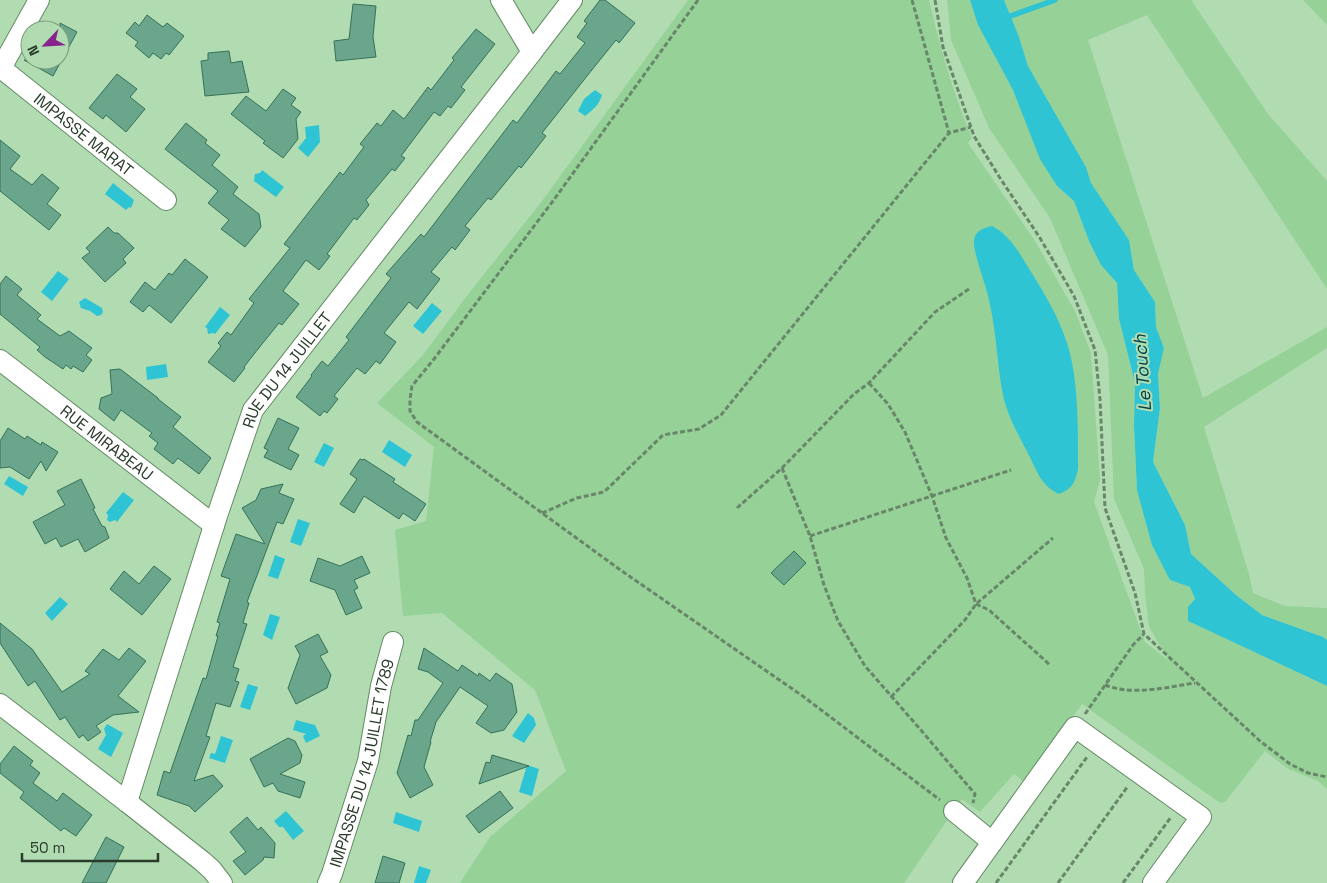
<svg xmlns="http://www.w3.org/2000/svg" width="1327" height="883" font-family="'Space Grotesk',sans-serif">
<rect width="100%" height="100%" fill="#b1dcb2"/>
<!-- green -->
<g fill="#96d198">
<path d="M688,0H929C940,47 953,93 972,138L968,143L1035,241L1075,311L1091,353L1100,480L1094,502L1145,642L1169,661L1149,627L1145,595L1144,569L1114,499L1108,355L1050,218L989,128L951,40L947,0H970L978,25L1013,90L1057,186L1074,201L1089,241L1101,265L1117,283L1119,319L1135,383L1134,425L1137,490L1170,580L1190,587L1195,600L1188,621L1327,686V789L1318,781L1288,769L1265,751L1225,802L1220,803L1082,704L1025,783L1014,774L980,812L962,799L904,883H460L490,837L566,771L535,690L442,613L403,616L395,530L426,521L434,447L377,403L423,355L466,297L542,201Z"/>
<polygon points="1004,0 1191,0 1268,114 1327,181 1327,289 1147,15 1088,40 1203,398 1327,327 1327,348 1204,427 1249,574 1253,593 1285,606 1327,608 1327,640 1323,637 1262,615 1236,595 1191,554 1185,525 1153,462 1160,408 1158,374 1164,348 1156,327 1155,302 1134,270 1129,240 1091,183 1086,167 1028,66 1019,37"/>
<polygon points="1303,0 1327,0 1327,25"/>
</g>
<!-- water -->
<g fill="#2ec4d3">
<polygon points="970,0 1004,0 1019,37 1028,66 1086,167 1091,183 1129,240 1134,270 1155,302 1156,327 1164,348 1158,374 1160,408 1153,462 1185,525 1191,554 1236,595 1262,615 1323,637 1327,640 1327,686 1188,621 1188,607 1195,599 1190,587 1170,580 1152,545 1137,490 1134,425 1135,383 1119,319 1117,283 1101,265 1089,241 1074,201 1057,186 1040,159 1013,90 978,25"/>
<path d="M595,90L602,95C599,105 593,110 585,116L578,111L584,99Z"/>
<polygon points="319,125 320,142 308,157 298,148 306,138 305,127"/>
<polygon points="262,170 284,187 276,197 254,181 255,174 260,173"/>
<polygon points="113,183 134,200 131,208 129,207 126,210 105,194"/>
<path d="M992,226C1010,235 1020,254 1031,272C1045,294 1059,318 1067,343C1079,380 1078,431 1078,469C1075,483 1072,489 1059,494C1042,486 1038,474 1030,457C1019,436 1006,414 1002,390C997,360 996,330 989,300C986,284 974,256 974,242C974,231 983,228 992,226Z"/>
<polygon points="58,271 69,279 52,301 41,292"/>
<polygon points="85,298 102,308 103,312 101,315 97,316 90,311 81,308 79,302"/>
<polygon points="432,303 442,311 423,334 413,326"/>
<polygon points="220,307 230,315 215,334 213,333 208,334 207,328 205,327"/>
<polygon points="166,364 168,377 147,380 146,367"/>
<polygon points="389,440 412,455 405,467 382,452"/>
<polygon points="324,443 334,448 324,467 314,462"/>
<polygon points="9,476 28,487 23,496 4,484"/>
<polygon points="123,492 134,500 117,522 115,520 110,522 107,520 108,515 106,513"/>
<polygon points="298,519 310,523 301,546 290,542"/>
<polygon points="275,555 285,559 278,579 268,576"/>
<polygon points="60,597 68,604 52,621 45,613"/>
<polygon points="270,614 280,617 272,640 263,635"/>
<polygon points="248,684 258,687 250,710 240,707"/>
<polygon points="528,713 534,718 536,725 524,743 512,736"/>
<polygon points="296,720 315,725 320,736 306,743 303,736 306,734 293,730"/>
<polygon points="107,724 123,733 111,757 98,749 106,735 104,729"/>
<polygon points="221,736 233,740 225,763 209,758 211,753 215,754"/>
<polygon points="527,765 539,769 532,796 519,792"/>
<polygon points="286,811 304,831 293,840 283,827 279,827 274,821"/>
<polygon points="396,812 422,821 419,832 393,823"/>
<polygon points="419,866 431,870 426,883 414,883"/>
</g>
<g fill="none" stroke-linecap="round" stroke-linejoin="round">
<!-- stream -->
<polyline stroke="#2ec4d3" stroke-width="5.5" points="1005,18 1055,0"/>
</g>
<!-- building -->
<g fill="#6aa68c" stroke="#357058">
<polygon points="600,0 605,0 635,23 619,43 616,40 587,76 542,133 546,136 521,168 519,166 491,200 488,198 465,226 470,230 455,250 452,247 431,272 440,279 417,309 409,302 384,333 396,342 380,364 376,361 365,374 357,368 334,396 338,399 327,413 324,411 320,416 296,397 312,376 311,375 322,361 328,366 349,340 346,337 391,278 386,274 421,234 424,237 513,120 517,123 556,71 560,74 585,43 577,37 587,23 584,21"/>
<polygon points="353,4 376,6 373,37 376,57 336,61 334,41 349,39"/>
<polygon points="147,15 163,27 167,23 184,36 169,55 166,53 161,59 153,53 149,58 135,46 138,42 126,33 135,22 139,26"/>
<polygon points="60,23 77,32 53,76 24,60 60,60"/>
<polygon points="476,29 495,44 461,87 465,90 451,108 448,106 440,116 434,112 401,156 405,158 395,171 392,169 366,200 369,205 357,220 354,218 327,254 330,256 319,270 306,260 283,291 299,304 282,325 279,323 254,354 244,367 245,368 234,382 208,362 221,346 218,343 227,332 231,335 254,303 249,299 290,248 284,244 340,172 343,175 364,147 360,144 377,123 381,126 393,110 404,119 428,87 431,90 454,60 452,58"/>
<polygon points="229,51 231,63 242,61 249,92 205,96 201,61 208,60 208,53"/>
<polygon points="117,74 137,89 130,97 145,109 126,132 106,115 103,119 89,108"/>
<polygon points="283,89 296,98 291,105 301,112 296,119 298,139 283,158 263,143 265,141 231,114 246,96 266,111"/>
<polygon points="186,123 207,140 205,143 220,155 212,165 238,187 233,194 259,214 261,227 245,247 221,229 229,220 208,203 218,191 165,149"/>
<polygon points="0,140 20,156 10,169 32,185 42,174 59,188 47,204 61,215 49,230 0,191"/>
<polygon points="108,227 114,233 118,233 134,248 123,259 126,263 105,282 82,258 90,252 86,248"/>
<polygon points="185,259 208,277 171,323 149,305 143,312 130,302 145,282 155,290 169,273 172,275"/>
<polygon points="6,276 22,289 17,295 41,315 37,319 60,336 69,331 92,348 86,355 92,360 83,372 73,366 71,369 66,365 63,369 45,357 37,350 40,347 0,314 0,284"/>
<polygon points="120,369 158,398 158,399 181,417 173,427 211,458 199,474 178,458 173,464 154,449 158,443 149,436 152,433 121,410 114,421 99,409 101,398 112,394 110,370"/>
<polygon points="278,418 299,428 288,449 299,455 291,470 264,457 268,450 264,448"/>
<polygon points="8,428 25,439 27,436 41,445 42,442 58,452 46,471 41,461 29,479 10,467 0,468 0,441"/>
<polygon points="360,459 363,460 364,459 395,479 393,482 426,504 415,521 403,513 399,519 364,496 354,513 340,504 357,479 350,474"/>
<polygon points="81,479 95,508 93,509 102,526 105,527 109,538 85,552 78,539 61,547 56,538 45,544 33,522 65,505 57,491"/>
<polygon points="283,484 279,493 294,499 283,524 277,522 247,602 249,603 243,623 247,624 233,667 239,669 235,681 239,682 230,707 216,703 206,736 210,737 194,781 213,775 223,786 195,812 189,806 157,795 164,771 170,773 203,678 206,679 218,636 216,636 220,623 217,622 230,579 221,576 236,534 265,544 242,508 256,500 261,489"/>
<polygon points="794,551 806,563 784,585 771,573"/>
<polygon points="362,556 370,573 354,580 358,588 354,590 362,608 346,615 335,590 310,581 318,558 340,566"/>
<polygon points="154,566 171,579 142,615 110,589 124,571 139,584"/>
<polygon points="0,623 32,649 62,692 90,674 85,671 103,649 119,660 129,648 146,661 118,696 139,712 113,715 96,726 101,732 88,741 83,735 79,738 65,717 60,720 35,681 28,686 0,643"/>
<polygon points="318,634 328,652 320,656 331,675 327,688 296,704 288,688 300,655 295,646"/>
<polygon points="424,648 458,671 462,665 478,676 479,673 490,681 496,673 512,684 517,712 504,730 491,733 476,723 488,706 460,687 436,722 430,742 431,742 424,767 433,785 410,798 397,773 408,735 411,736 415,720 418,720 443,683 428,672 418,669"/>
<polygon points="288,738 295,741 302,755 300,763 280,774 305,782 300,798 278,791 273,783 264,787 250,759"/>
<polygon points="14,746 33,761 30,765 40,773 33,783 57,801 63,793 92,815 76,836 64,828 61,831 20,798 24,792 0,773 0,764"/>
<polygon points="492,755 529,766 479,784 486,762 490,763"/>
<polygon points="500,791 513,808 479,833 466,816"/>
<polygon points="247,817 258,830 261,827 275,843 274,858 264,857 263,860 245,875 233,861 246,852 230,832"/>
<polygon points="106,837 124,847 106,883 82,883"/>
<polygon points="383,856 405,863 399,883 375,883"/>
</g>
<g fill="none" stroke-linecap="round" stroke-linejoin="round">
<!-- minor casing -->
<g stroke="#638b64" stroke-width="22">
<g id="minor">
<polyline points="532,52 572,0"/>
<path id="s1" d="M1,68L166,200"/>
<polyline points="0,70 39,0"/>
<path id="s2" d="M0,360L214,525"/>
<path id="s3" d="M0,704L127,802L217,516L253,410L532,52L501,0"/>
<polyline points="127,802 202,861 212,870 222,883"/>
<polyline points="954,811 992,842"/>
<path id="s4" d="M328,883L332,874L368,761L381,686L393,642"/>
<polyline points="963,883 1075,727 1201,817 1153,883"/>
</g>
</g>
<!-- path -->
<g stroke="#688669" stroke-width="3" stroke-dasharray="5 2.5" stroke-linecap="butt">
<polyline points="698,0 553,201 434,359 412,386 410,399 410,411 417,422 619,569 804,697 940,800"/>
<polyline points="912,0 949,133"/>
<polyline points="935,0 943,47 974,136 1000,178 1040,238 1074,296 1095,350 1100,399 1105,508 1135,593 1144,634 1260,741 1290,764 1308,773 1327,777"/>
<polyline points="869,383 888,404 905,432 932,496 946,538 967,578 976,604 989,610 1050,665"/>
<polyline points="782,468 810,536 824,585 838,621 865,666 920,729 975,794 973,803"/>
<polyline points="737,508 782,468 854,394 869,383 935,312 969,289"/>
<polyline points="542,513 577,498 604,492 663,435 699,429 721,415 949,133 971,127"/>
<polyline points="810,536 1011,470"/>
<path d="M1105,685C1133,696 1167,687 1195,683"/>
<polyline points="891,697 965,620 976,604 1053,538"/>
<polyline points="1085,714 1133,645 1144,634"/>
<polyline points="996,883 1087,757"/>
<polyline points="1058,883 1128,786"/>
<polyline points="1123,883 1171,817"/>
</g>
<!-- minor -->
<use href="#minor" stroke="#fff" stroke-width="20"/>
</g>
<g text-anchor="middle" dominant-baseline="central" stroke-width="4" stroke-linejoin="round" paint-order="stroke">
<!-- street labels -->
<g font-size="16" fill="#2a3b2b" stroke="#b1dcb2">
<text stroke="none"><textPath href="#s1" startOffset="106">IMPASSE MARAT</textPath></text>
<text stroke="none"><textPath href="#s3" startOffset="624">RUE DU 14 JUILLET</textPath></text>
<text stroke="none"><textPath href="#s2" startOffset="135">RUE MIRABEAU</textPath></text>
<text stroke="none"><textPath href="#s4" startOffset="125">IMPASSE DU 14 JUILLET 1789</textPath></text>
</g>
<!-- water labels -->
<g font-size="18" font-style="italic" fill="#004248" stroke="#b1dcb2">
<text transform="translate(1142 373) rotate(-94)">Le Touch</text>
</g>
</g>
<!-- north arrow -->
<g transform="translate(45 45) rotate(245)"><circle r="24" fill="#b1dcb2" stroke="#7b9c7c"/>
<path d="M0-4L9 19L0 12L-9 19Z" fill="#86238c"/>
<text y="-8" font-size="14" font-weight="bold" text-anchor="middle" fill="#2a3b2b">N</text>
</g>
<!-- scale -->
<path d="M22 853v8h136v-8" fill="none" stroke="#2a3b2b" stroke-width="2.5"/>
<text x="30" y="853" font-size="15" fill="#2a3b2b" stroke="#b1dcb2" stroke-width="4" paint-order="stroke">50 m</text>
</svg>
